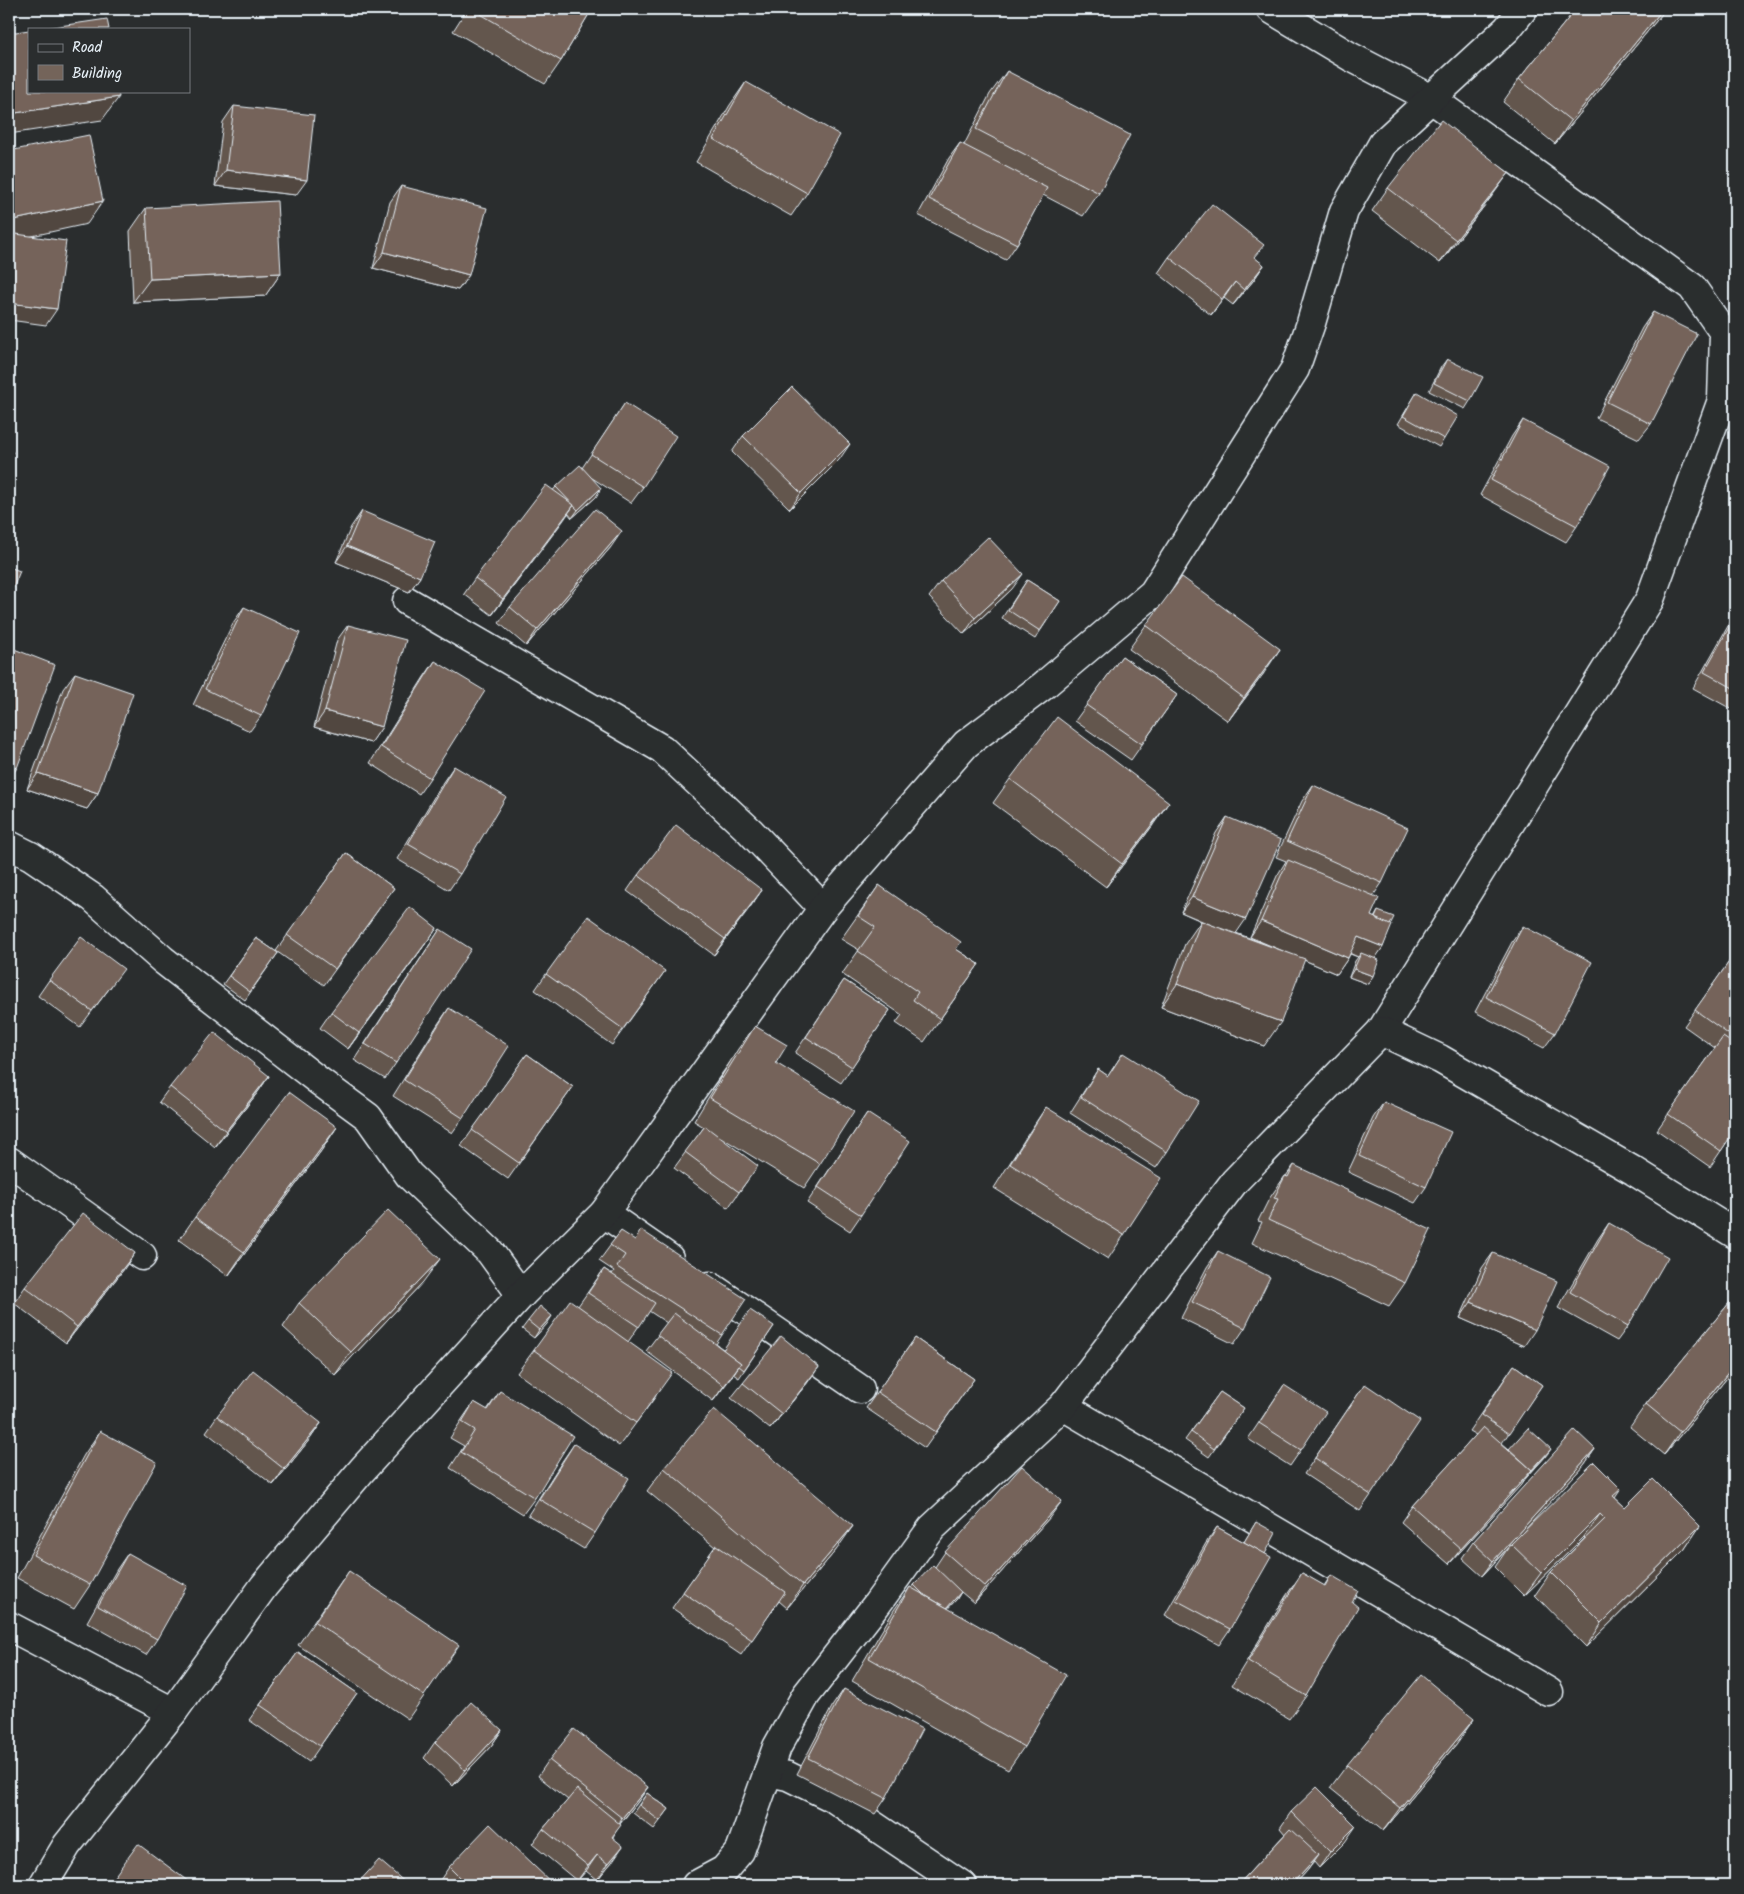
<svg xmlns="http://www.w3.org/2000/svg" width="1744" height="1894" font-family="Kalam,sans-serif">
<rect width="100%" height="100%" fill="#2a2d2e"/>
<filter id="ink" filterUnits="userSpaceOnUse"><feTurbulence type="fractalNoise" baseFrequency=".02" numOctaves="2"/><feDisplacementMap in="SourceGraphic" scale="10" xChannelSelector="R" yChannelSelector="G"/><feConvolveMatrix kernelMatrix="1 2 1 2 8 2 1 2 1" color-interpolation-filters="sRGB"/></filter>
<g filter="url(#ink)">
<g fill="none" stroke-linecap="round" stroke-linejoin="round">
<!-- street casing -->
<g stroke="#e8f1f8" stroke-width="31">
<g id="street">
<polyline points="1271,9 1351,57 1430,98 1692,287 1724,333 1722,400 1650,599 1381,1031"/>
<polyline points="407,601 662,749 750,831 823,908"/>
<polyline points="9,845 31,856 93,898 163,960 319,1081 368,1117 409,1175 490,1252 521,1295"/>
<polyline points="9,1161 142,1256"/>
<polyline points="604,1213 669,1258"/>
<polyline points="710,1286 860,1389"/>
<polyline points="1063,1406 1549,1692"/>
<polyline points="9,1626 173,1712"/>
<polyline points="768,1772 788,1776 833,1798 962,1885"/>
<polyline points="43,1885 67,1845 173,1712 264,1586 362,1470 521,1295 604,1213 823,908 966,744 1043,686 1153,593 1295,369 1311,323 1344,211 1383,143 1507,29 1523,9"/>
<polyline points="696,1885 724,1870 740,1851 777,1747 806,1695 877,1604 932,1528 1063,1406 1235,1181 1381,1031 1440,1059 1634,1171 1735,1234"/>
</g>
</g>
<!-- street -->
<use href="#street" stroke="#2a2d2e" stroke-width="28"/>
</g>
<!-- wall -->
<g fill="#64564d" stroke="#e8f1f8">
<polygon points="467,9 592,9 561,61 545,84 453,31"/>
<polygon points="1038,9 1050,9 1047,14"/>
<polygon points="1576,9 1666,9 1555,144 1503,102 1519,79"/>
<polygon points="1007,71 1099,193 1083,216 1043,195 1017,244 1006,260 918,215 949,158 960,143 964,145 990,94"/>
<polygon points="746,82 807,193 791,216 696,162 730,105"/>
<polygon points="234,106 296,195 215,186 223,122"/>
<polygon points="401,186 469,275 458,290 373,268 390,202"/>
<polygon points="1388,188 1492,196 1440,263 1372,211"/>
<polygon points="146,208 281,273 265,296 133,302 130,231"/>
<polygon points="1169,257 1255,258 1264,265 1253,281 1233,305 1224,298 1211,315 1158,273"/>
<polygon points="1653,312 1651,424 1639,439 1596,418 1642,328"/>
<polygon points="1447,359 1470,401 1465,409 1429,391 1441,367"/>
<polygon points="1417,392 1444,439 1439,447 1398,424"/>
<polygon points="625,403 643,487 631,503 589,476 596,497 572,518 568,513 492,615 464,594 475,578 556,487 582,468"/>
<polygon points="1523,420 1577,526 1566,542 1480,495 1512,436"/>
<polygon points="743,436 839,460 790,509 732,452"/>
<polygon points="362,511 420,577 409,592 336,562 351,527"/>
<polygon points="611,547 526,646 499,623 510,607"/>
<polygon points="1027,580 1060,601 1035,639 1002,618"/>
<polygon points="941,581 1012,589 964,634 929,597"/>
<polygon points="244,607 261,716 250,731 193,705 233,623"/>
<polygon points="1735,615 1735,711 1693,688 1728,626"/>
<polygon points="348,625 382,727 371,743 314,727 337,640"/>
<polygon points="1146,625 1264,673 1228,721 1129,649"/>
<polygon points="1122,656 1177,695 1131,760 1075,721"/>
<polygon points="435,661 430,778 419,794 370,763 424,677"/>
<polygon points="75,673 98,793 87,809 27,789 63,689"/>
<polygon points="454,766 460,874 449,890 397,859 443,782"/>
<polygon points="1010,779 1153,825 1106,887 993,803"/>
<polygon points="1313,785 1382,883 1373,896 1371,916 1374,918 1378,911 1390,925 1383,947 1374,959 1368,984 1349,977 1355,961 1358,957 1350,954 1348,958 1337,974 1304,960 1264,1046 1161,1007 1185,944 1201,921 1181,912 1216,833 1227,817 1236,933 1279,949 1250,937 1277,876 1286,861 1276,857 1302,801"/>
<polygon points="346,853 394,888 324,985 276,951"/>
<polygon points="638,875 762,890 714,955 627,891"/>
<polygon points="879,885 956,949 979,964 924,1042 896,1023 902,1015 842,974 859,950 841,939"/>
<polygon points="1523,926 1555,1033 1544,1048 1475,1012 1512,942"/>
<polygon points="440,929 396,1063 385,1079 354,1060"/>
<polygon points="256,938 278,953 245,1000 223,984"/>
<polygon points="426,943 348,1049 320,1028 331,1012"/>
<polygon points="1731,959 1735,962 1735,1130 1710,1167 1657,1130 1715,1048 1684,1026"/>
<polygon points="665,971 612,1045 535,990 546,974"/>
<polygon points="49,980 112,985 80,1027 38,996"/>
<polygon points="844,980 890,1010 841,1083 795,1053"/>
<polygon points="449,1008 463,1118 452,1133 393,1096 438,1024"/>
<polygon points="755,1026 776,1063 820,1164 804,1188 719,1136 747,1181 728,1208 674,1168 704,1127 694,1121 738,1049"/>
<polygon points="1123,1053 1167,1152 1156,1168 1070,1113 1098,1069 1108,1076"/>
<polygon points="527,1054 573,1087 508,1179 461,1146"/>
<polygon points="269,1076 258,1092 215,1147 159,1102 170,1087"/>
<polygon points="1384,1102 1426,1187 1415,1203 1348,1172 1373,1118"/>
<polygon points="1046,1107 1124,1235 1108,1259 994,1188 1030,1131"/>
<polygon points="867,1113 861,1215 850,1231 807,1203"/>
<polygon points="337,1127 321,1151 228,1276 179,1240 195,1217"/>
<polygon points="1294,1165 1405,1283 1389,1306 1252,1243 1262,1222 1258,1221 1269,1199 1285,1176 1286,1176"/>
<polygon points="1609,1223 1628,1326 1617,1341 1558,1308 1598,1239"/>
<polygon points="621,1231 722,1335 716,1344 723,1349 774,1326 739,1378 733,1374 713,1401 646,1351 667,1323 649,1311 628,1342 656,1396 619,1446 517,1373 534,1350 578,1306 604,1269 612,1274 614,1271 599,1261"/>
<polygon points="1218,1251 1245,1328 1234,1344 1181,1318 1207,1267"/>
<polygon points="1493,1253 1524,1346 1460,1318 1482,1268"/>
<polygon points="124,1269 66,1343 14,1303 25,1287"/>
<polygon points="423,1282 335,1375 283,1327 299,1303"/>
<polygon points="1735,1296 1735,1368 1664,1455 1630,1427 1646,1404"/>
<polygon points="528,1321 547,1324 534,1338 522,1329"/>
<polygon points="915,1338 974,1379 925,1448 866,1408"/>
<polygon points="1514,1365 1542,1385 1502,1443 1509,1449 1545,1457 1449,1564 1401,1522 1412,1506 1476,1435 1469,1431"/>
<polygon points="808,1382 770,1429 731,1398 743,1383"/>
<polygon points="1365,1384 1371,1495 1360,1511 1304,1474"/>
<polygon points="1284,1385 1301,1450 1290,1466 1248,1439"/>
<polygon points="500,1391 535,1498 523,1514 450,1468 464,1446 450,1438 463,1418 474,1402 487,1410"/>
<polygon points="1220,1392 1244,1408 1209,1457 1185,1440"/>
<polygon points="1735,1408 1735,1422 1729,1417"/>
<polygon points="217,1416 321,1423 310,1439 273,1485 206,1432"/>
<polygon points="100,1431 90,1585 74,1609 17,1578 84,1455"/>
<polygon points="574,1444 595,1533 584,1549 528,1515 563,1460"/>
<polygon points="1595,1449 1584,1465 1520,1534 1621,1489 1615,1498 1625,1507 1700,1526 1684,1550 1586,1647 1535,1595 1551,1572 1585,1538 1584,1537 1524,1596 1495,1567 1508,1548 1482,1576 1462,1558 1473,1542"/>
<polygon points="664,1468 837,1549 787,1608 779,1601 741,1655 672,1608 715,1547 647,1491"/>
<polygon points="1050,1517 974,1603 961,1592 956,1600 948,1608 1024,1747 1008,1770 852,1681 894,1610 910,1587 912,1588 914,1585 935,1567 945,1552"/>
<polygon points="1256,1522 1265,1554 1230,1629 1219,1645 1165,1615 1206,1543 1217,1527 1244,1542"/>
<polygon points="128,1553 157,1639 146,1655 87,1622 117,1569"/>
<polygon points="349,1571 424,1696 408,1719 298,1645"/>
<polygon points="1302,1573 1324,1586 1331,1575 1306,1696 1289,1719 1232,1685 1286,1596"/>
<polygon points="298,1652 357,1693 309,1762 249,1720"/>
<polygon points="844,1689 886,1798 875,1814 797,1774 833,1705"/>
<polygon points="502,1730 491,1746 453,1786 424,1758 435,1742"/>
<polygon points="1457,1743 1383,1831 1330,1788 1347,1765"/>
<polygon points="549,1760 648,1787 637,1803 620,1824 613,1837 612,1862 597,1880 586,1871 577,1881 532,1844 543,1829 568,1800 538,1776"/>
<polygon points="647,1793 669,1809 654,1829 633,1813"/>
<polygon points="1291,1812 1345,1842 1319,1868 1314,1862 1307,1871 1294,1885 1238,1885 1285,1834 1280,1828"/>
<polygon points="449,1867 554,1885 440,1885 438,1883"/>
</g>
<!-- shaded-wall -->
<g fill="#51463f" stroke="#e8f1f8">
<polygon points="1663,9 1666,9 1555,144 1571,121"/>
<polygon points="119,97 102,120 9,134 9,114"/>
<polygon points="226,170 307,180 296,195 215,186"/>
<polygon points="1509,173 1492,196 1440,263 1456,240"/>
<polygon points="103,201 87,224 9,241 9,221"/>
<polygon points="384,252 469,275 458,290 373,268"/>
<polygon points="1264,265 1253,281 1233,305 1244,290"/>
<polygon points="281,273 265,296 133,302 150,279"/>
<polygon points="1235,282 1224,298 1211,315 1222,299"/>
<polygon points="9,303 57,309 46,325 9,320"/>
<polygon points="850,444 839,460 790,509 801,493"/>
<polygon points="601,488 596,497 572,518 578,510"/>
<polygon points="574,505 563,521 492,615 503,599"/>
<polygon points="622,531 611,547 526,646 537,630"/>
<polygon points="347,546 420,577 409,592 336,562"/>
<polygon points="1023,574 1012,589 964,634 975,618"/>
<polygon points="1280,649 1264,673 1228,721 1244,698"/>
<polygon points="325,711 382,727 371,743 314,727"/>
<polygon points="9,765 17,768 9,779"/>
<polygon points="38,773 98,793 87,809 27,789"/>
<polygon points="1169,802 1153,825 1106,887 1122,864"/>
<polygon points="762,890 751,906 714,955 725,939"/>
<polygon points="1192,897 1246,919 1235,935 1181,912"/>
<polygon points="1261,921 1348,958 1337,974 1250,937"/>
<polygon points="437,928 426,943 348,1049 359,1033"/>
<polygon points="1358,937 1383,947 1372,963 1361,953 1358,957 1347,952"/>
<polygon points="1354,969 1373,976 1368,984 1349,977"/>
<polygon points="1177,984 1281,1022 1264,1046 1161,1007"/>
<polygon points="269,1076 258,1092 215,1147 226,1131"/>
<polygon points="337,1127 321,1151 228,1276 244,1252"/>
<polygon points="135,1253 124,1269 66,1343 77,1327"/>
<polygon points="440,1259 423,1282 335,1375 351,1352"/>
<polygon points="1471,1302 1535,1330 1524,1346 1460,1318"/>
<polygon points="552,1316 547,1324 534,1338 539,1330"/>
<polygon points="741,1363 730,1379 713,1401 724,1386"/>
<polygon points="1735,1364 1735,1368 1664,1455 1680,1432"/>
<polygon points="819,1367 808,1382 770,1429 782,1414"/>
<polygon points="321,1423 310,1439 273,1485 284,1469"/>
<polygon points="1551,1449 1545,1457 1524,1480 1521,1485 1449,1564 1461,1549"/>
<polygon points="1595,1449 1584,1465 1512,1544 1511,1544 1482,1576 1493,1561"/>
<polygon points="1062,1501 1050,1517 974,1603 985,1587"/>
<polygon points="1600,1514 1584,1537 1524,1596 1541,1573"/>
<polygon points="853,1526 837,1549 787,1608 803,1585"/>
<polygon points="1700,1526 1684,1550 1586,1647 1602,1623"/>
<polygon points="961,1592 956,1600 937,1620 943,1612"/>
<polygon points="1474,1719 1457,1743 1383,1831 1400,1808"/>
<polygon points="502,1730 491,1746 453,1786 465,1770"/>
<polygon points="648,1787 637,1803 611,1834 622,1818"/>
<polygon points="1356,1826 1345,1842 1319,1868 1330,1852"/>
<polygon points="623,1846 612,1862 597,1880 608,1864"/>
<polygon points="597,1855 586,1871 577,1881 588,1866"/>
<polygon points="1318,1855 1307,1871 1294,1885 1291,1885"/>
</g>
<!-- building -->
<g fill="#74645a" stroke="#e8f1f8">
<polygon points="472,9 592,9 561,61"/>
<polygon points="1576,9 1663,9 1571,121 1519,79"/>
<polygon points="107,19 109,29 39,29"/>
<polygon points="29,30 29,91 118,91 119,97 9,114 9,33"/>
<polygon points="1007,71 1130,135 1099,193 976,129"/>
<polygon points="746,82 840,135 807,193 713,139"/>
<polygon points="234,106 314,115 307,180 226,170"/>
<polygon points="1441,120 1509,173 1456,240 1388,188"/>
<polygon points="89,135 103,201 9,221 9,151"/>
<polygon points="960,143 1047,188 1017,244 929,199"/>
<polygon points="401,186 487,208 469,275 384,252"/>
<polygon points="277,201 281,273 150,279 146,208"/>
<polygon points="1212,204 1264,245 1254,257 1264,265 1244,290 1235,282 1222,299 1169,257"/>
<polygon points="9,233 66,241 57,309 9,303"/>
<polygon points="1653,312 1697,334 1651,424 1607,402"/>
<polygon points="1447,359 1483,377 1470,401 1434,383"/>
<polygon points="792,387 850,444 801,493 743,436"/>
<polygon points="1417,392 1458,416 1444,439 1403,416"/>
<polygon points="625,403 676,436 643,487 591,454"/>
<polygon points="1523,420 1610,466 1577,526 1491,480"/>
<polygon points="9,449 13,452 9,460"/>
<polygon points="580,465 601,488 578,510 556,487"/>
<polygon points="546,485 574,505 503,599 475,578"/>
<polygon points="595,509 622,531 537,630 510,607"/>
<polygon points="362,511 435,542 420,577 347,546"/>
<polygon points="988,537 1023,574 975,618 941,581"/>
<polygon points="9,567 20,571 9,598"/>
<polygon points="1182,577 1280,649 1244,698 1146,625"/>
<polygon points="1027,580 1060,601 1040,631 1008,610"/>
<polygon points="244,607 300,633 261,716 205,689"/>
<polygon points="1735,617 1735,689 1704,672"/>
<polygon points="348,625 406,640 382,727 325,711"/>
<polygon points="9,647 55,665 17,768 9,765"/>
<polygon points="1122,656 1177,695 1142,744 1086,705"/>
<polygon points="435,661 485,691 430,778 381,747"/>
<polygon points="75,673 133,693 98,793 38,773"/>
<polygon points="1057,717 1169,802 1122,864 1010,779"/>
<polygon points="454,766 506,797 460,874 408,844"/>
<polygon points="1313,785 1408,828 1382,883 1287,841"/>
<polygon points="1227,817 1281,840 1246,919 1192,897"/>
<polygon points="676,825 762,890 725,939 638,875"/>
<polygon points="346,853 394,888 335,969 287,935"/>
<polygon points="1288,860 1379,898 1371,916 1392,925 1383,947 1358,937 1348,958 1261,921"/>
<polygon points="879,885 961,942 956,949 979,964 940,1019 913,1000 918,992 858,951 875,927 858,916"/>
<polygon points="410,907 437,928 359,1033 331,1012"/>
<polygon points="1378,911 1394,917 1390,925 1375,918"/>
<polygon points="588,916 665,971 623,1029 546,974"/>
<polygon points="1201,921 1305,959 1281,1022 1177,984"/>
<polygon points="1523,926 1592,962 1555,1033 1486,997"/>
<polygon points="440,929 471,949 396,1063 365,1044"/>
<polygon points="81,937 124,969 92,1011 49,980"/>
<polygon points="256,938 278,953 250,992 229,976"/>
<polygon points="1361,953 1379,960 1373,976 1354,969"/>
<polygon points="1731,959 1735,962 1735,1039 1695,1010"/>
<polygon points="844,980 890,1010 852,1067 806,1037"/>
<polygon points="449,1008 509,1046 463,1118 404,1080"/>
<polygon points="755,1026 787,1045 776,1063 854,1111 820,1164 710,1098"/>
<polygon points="214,1032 269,1076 226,1131 170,1087"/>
<polygon points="1723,1037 1735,1045 1735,1130 1721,1151 1668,1114"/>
<polygon points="1123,1053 1199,1101 1167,1152 1081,1097 1098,1069 1108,1076"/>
<polygon points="527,1054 573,1087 519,1163 472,1130"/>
<polygon points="289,1092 337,1127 244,1252 195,1217"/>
<polygon points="1384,1102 1451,1132 1426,1187 1359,1156"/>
<polygon points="1046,1107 1161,1178 1124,1235 1010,1164"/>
<polygon points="867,1113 910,1141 861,1215 818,1187"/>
<polygon points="705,1126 758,1166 739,1192 685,1152"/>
<polygon points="1294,1165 1431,1230 1405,1283 1268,1220 1278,1199 1274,1198 1285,1176 1288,1177"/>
<polygon points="388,1210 440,1259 351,1352 299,1303"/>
<polygon points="83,1213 135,1253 77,1327 25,1287"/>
<polygon points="1609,1223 1668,1257 1628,1326 1570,1292"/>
<polygon points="641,1230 746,1299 722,1335 617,1267 625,1255 610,1245 621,1231 635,1240"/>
<polygon points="1218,1251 1270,1277 1245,1328 1192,1302"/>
<polygon points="1493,1253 1557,1281 1535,1330 1471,1302"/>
<polygon points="604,1269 655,1303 639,1327 588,1293"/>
<polygon points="1735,1296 1735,1364 1680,1432 1646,1404"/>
<polygon points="570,1300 672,1373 636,1423 534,1350"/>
<polygon points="540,1306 552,1316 539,1330 528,1321"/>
<polygon points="750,1310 774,1326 744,1370 739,1366 741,1363 723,1350"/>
<polygon points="674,1313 741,1363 724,1386 657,1335"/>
<polygon points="781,1336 819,1367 782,1414 743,1383"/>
<polygon points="915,1338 974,1379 936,1432 877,1392"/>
<polygon points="1514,1365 1542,1385 1509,1434 1481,1415"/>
<polygon points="253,1370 321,1423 284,1469 217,1416"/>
<polygon points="1365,1384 1420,1421 1371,1495 1315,1458"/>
<polygon points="1284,1385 1326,1412 1301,1450 1259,1423"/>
<polygon points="500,1391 573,1436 535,1498 461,1452 475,1430 462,1422 474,1402 488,1410"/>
<polygon points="1220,1392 1244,1408 1214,1449 1191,1432"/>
<polygon points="714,1409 853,1526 803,1585 664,1468"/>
<polygon points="1483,1427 1532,1470 1461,1549 1412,1506"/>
<polygon points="1528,1428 1551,1449 1530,1472 1532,1470 1509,1449"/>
<polygon points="1575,1430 1595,1449 1493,1561 1473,1542"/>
<polygon points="100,1431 157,1462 90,1585 33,1555"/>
<polygon points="574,1444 629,1478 595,1533 539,1499"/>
<polygon points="1594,1462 1621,1489 1613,1496 1625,1507 1653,1479 1700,1526 1602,1623 1551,1572 1605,1519 1600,1514 1541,1573 1511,1544"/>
<polygon points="1022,1466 1062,1501 985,1587 945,1552"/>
<polygon points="1256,1522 1276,1533 1265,1554 1244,1542"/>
<polygon points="1217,1527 1271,1557 1230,1629 1176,1600"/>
<polygon points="716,1545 785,1592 752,1640 683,1592"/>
<polygon points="128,1553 187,1586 157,1639 98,1606"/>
<polygon points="933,1565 961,1592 947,1608 923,1594 914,1585"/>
<polygon points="349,1571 459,1645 424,1696 315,1622"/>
<polygon points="1302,1573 1325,1586 1331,1575 1358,1591 1352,1602 1358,1607 1306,1696 1248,1661"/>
<polygon points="910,1587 1066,1675 1024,1747 869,1658"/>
<polygon points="298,1652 357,1693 320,1746 260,1705"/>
<polygon points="1421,1675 1474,1719 1400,1808 1347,1765"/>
<polygon points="844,1689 922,1729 886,1798 808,1758"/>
<polygon points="471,1702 502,1730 465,1770 435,1742"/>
<polygon points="574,1729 648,1787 622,1818 549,1760"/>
<polygon points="1317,1787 1356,1826 1330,1852 1291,1812"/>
<polygon points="577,1789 621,1825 612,1837 623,1846 608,1864 597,1855 588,1866 543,1829"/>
<polygon points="647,1793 669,1809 660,1821 639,1805"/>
<polygon points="490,1824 554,1885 467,1885 449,1867"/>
<polygon points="1290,1829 1318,1855 1291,1885 1238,1885"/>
<polygon points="138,1844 193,1885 108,1885"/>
<polygon points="379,1860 407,1884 406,1885 356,1885"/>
</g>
</g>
<!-- margin -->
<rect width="1744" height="1894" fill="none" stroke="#2a2d2e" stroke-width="30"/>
<rect x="15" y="15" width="1714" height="1864" fill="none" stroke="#e8f1f8" stroke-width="2" filter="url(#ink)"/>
<!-- legend -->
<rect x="28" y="28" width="162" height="65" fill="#2a2d2e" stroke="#767b7f"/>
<rect x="38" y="44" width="25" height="8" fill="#2a2d2e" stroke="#767b7f"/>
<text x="72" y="52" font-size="15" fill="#e8f1f8">Road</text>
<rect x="38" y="65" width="25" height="15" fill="#74645a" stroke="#767b7f"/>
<text x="72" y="78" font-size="15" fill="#e8f1f8">Building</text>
</svg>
